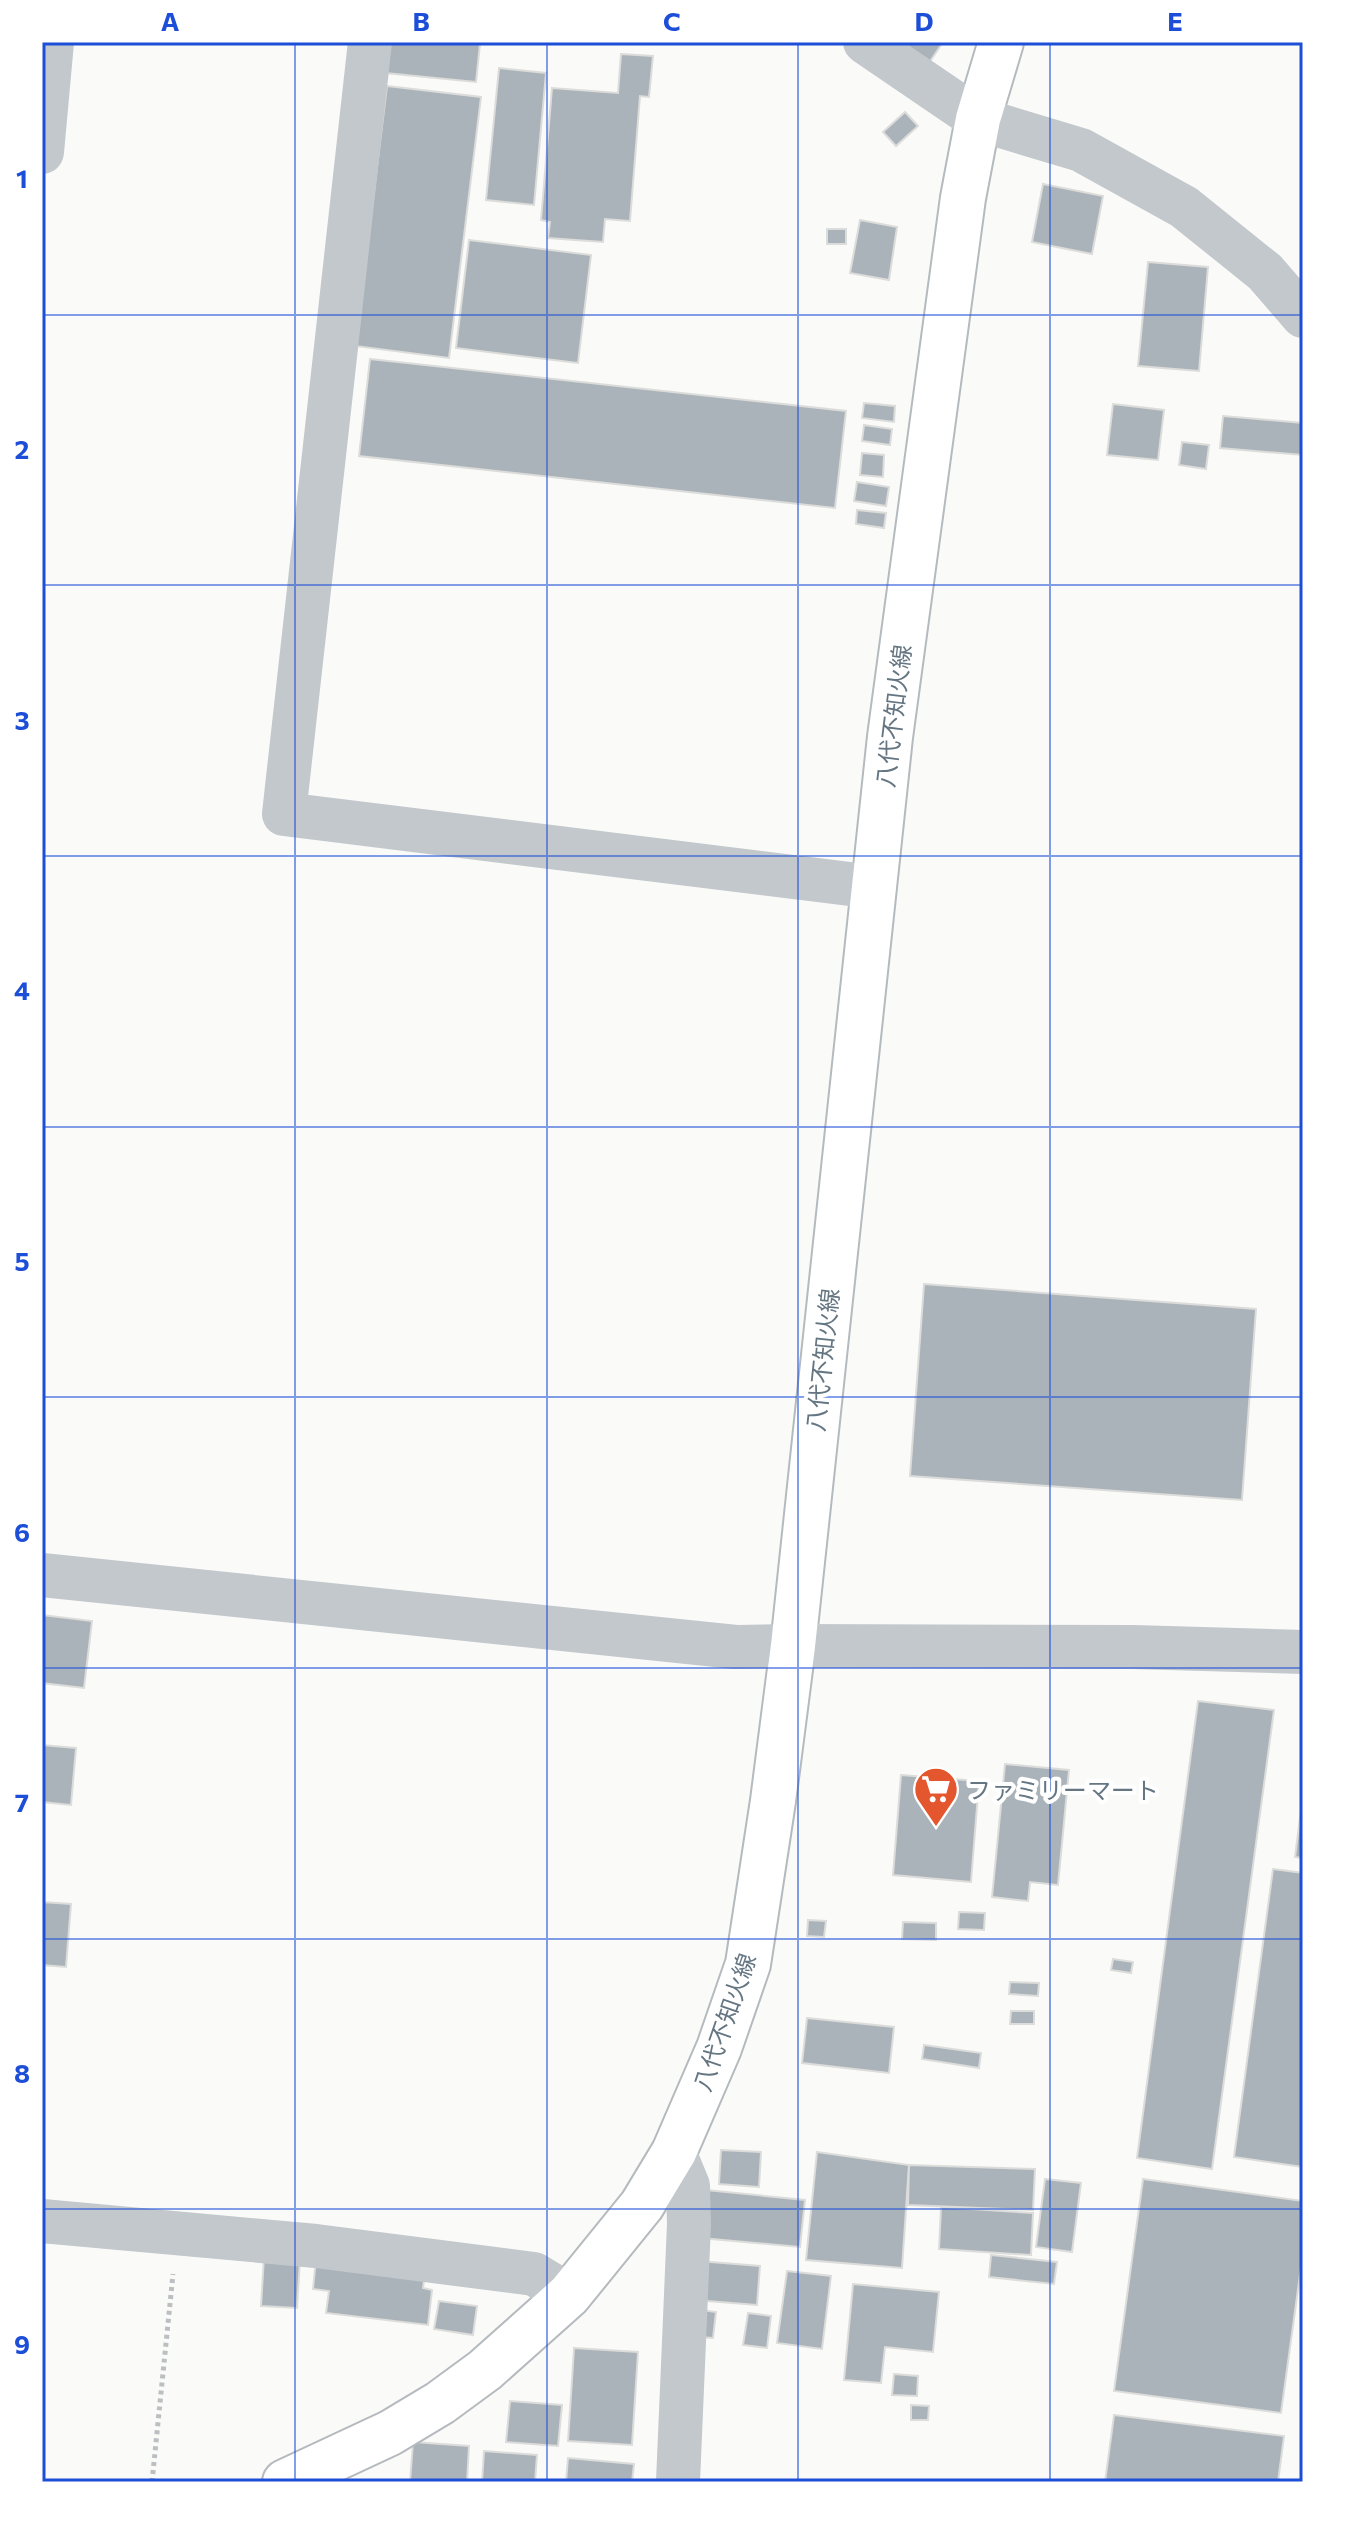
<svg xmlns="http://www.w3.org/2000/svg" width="1345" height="2524" font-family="Commissioner,'Noto Sans JP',sans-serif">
<rect width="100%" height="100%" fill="#fafaf8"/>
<!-- building -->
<g fill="#aab3b9" stroke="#dcdcda" stroke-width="2">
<polygon points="378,42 480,44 476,82 375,72"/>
<polygon points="876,42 943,42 923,72"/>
<polygon points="621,54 653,56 649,97 640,96 630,221 605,219 603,242 548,238 550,222 541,220 552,88 618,93"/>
<polygon points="499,68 546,73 534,205 486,200"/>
<polygon points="387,86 481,97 449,358 355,346"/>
<polygon points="905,112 918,126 896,146 883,132"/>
<polygon points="1043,184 1103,196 1092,254 1032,242"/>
<polygon points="860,220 897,227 889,280 850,273"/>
<rect x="827" y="229" width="19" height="15"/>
<polygon points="469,240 591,255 578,363 456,348"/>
<polygon points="1148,262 1208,267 1199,371 1138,366"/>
<polygon points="370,359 846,411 835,508 359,456"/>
<polygon points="864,403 895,406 894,422 862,418"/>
<polygon points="1113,404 1164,410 1158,460 1107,455"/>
<polygon points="1223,416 1303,423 1303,455 1220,448"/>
<polygon points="864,425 892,429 890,445 862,441"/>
<polygon points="1182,442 1209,445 1206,469 1179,465"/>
<polygon points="862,453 884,455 883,477 860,475"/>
<polygon points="857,482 889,487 886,506 854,501"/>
<polygon points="857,510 886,513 884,528 856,524"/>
<polygon points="924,1284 1256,1309 1242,1500 910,1476"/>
<polygon points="42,1615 92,1621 84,1688 42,1683"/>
<polygon points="1198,1701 1274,1710 1212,2169 1137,2158"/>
<polygon points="42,1745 76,1748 71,1805 42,1802"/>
<polygon points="1005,1764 1069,1770 1058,1885 1030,1882 1028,1901 992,1897"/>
<polygon points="901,1775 979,1781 971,1882 893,1875"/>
<polygon points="1303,1795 1303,1858 1295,1857"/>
<polygon points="1273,1869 1303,1873 1303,2167 1234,2157"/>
<polygon points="42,1902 71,1904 66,1967 42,1965"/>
<polygon points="959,1912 985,1913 984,1930 958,1929"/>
<polygon points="808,1920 826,1921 824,1937 807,1936"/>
<polygon points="903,1922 936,1923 936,1940 902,1939"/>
<polygon points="1113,1959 1133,1962 1131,1973 1111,1970"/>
<polygon points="1010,1982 1039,1983 1038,1996 1009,1994"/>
<polygon points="1011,2011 1034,2011 1034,2024 1010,2024"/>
<polygon points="807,2018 894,2027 889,2073 802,2063"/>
<polygon points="924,2045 981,2053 979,2068 922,2059"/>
<polygon points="721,2150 761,2152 759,2187 719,2184"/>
<polygon points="817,2152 909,2165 902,2268 806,2260"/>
<polygon points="909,2165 1035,2169 1033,2210 908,2205"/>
<polygon points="1045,2179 1081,2183 1072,2252 1036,2247"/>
<polygon points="1143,2179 1303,2201 1303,2253 1281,2413 1114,2391"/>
<polygon points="706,2190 805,2200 800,2247 701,2238"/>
<polygon points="941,2207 1033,2213 1031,2255 939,2249"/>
<polygon points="991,2255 1057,2262 1054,2284 989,2277"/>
<polygon points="264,2257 300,2260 297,2308 261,2306"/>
<polygon points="316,2258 425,2271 423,2288 432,2290 428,2325 326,2313 329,2291 313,2289"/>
<polygon points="698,2261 760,2266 757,2305 695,2300"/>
<polygon points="787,2271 831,2276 822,2349 777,2343"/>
<polygon points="853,2284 939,2292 933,2352 885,2347 881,2383 844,2380"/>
<polygon points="439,2301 477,2306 473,2335 434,2329"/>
<polygon points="701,2310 716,2312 713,2338 698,2337"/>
<polygon points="748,2313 771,2316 767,2348 743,2345"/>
<polygon points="574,2348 638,2352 632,2445 568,2441"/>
<polygon points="894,2374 918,2376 917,2396 892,2395"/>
<polygon points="510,2401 562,2405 558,2446 506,2442"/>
<polygon points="911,2405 929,2406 928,2420 911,2420"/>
<polygon points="1114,2415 1284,2436 1278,2482 1105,2482"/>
<polygon points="413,2442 469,2446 467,2482 410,2482"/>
<polygon points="484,2451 537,2455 535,2482 482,2482"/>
<polygon points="568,2458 634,2464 632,2482 566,2482"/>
</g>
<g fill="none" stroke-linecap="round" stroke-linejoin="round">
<!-- major casing -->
<g stroke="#b5babe" stroke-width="48">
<polyline id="major" points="285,2482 390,2433 440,2403 485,2370 569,2295 642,2205 674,2152 719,2048 748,1964 773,1801 793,1646 890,737 963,198 978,119 1001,42"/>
</g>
<!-- path -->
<polyline stroke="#bbbfc2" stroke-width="5" stroke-dasharray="4 4" stroke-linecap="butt" points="152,2482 173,2274"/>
<!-- minor -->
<g stroke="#c3c8cc" stroke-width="44">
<polyline points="370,42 284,814 874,887"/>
<polyline points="865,42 978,119 1081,150 1184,207 1265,272 1303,316"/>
<polyline points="42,152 52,42"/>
<polyline points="42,1575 736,1647 793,1646 1133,1647 1303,1652"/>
<polyline points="674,2152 688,2186 689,2224 678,2482"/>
<polyline points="42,2221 316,2246 534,2274 569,2295"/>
</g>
<!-- major -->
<use href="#major" stroke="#fff" stroke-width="44"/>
</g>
<!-- grid -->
<path fill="none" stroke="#1d4ed8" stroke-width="2" stroke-opacity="0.55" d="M295,42V2482M547,42V2482M798,42V2482M1050,42V2482M42,315H1303M42,585H1303M42,856H1303M42,1127H1303M42,1397H1303M42,1668H1303M42,1939H1303M42,2209H1303"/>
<!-- icons -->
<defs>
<g id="supermarket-pin" transform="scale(2.3)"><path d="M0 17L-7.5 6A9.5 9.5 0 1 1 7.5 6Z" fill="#e4572e" stroke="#fff"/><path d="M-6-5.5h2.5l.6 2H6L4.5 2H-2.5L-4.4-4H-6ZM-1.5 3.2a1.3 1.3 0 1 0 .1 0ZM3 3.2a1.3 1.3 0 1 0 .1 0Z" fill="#fff"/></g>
</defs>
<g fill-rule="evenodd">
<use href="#supermarket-pin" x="936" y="1789"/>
</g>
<g text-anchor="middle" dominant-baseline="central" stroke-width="8" stroke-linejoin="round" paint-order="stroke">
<!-- street labels -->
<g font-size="24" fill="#657683" stroke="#fff">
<text transform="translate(893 716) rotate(-83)">八代不知火線</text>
<text transform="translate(822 1360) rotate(-84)">八代不知火線</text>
<text transform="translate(724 2022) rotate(-71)">八代不知火線</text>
</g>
<!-- poi labels -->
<g font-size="24" fill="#657683" stroke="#fff" text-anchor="start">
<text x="967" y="1789">ファミリーマート</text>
</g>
</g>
<!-- border -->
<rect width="1345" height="2524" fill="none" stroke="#ffffff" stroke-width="88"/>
<rect x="44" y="44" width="1257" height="2436" fill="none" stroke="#1d4ed8" stroke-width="3"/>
<g font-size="26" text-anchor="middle" font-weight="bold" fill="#1d4ed8">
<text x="170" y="31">A</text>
<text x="421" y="31">B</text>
<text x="672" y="31">C</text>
<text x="924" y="31">D</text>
<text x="1175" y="31">E</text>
<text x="22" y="188">1</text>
<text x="22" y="459">2</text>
<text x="22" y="730">3</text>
<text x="22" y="1000">4</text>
<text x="22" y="1271">5</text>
<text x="22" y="1542">6</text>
<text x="22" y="1812">7</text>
<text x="22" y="2083">8</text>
<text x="22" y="2354">9</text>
</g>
</svg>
